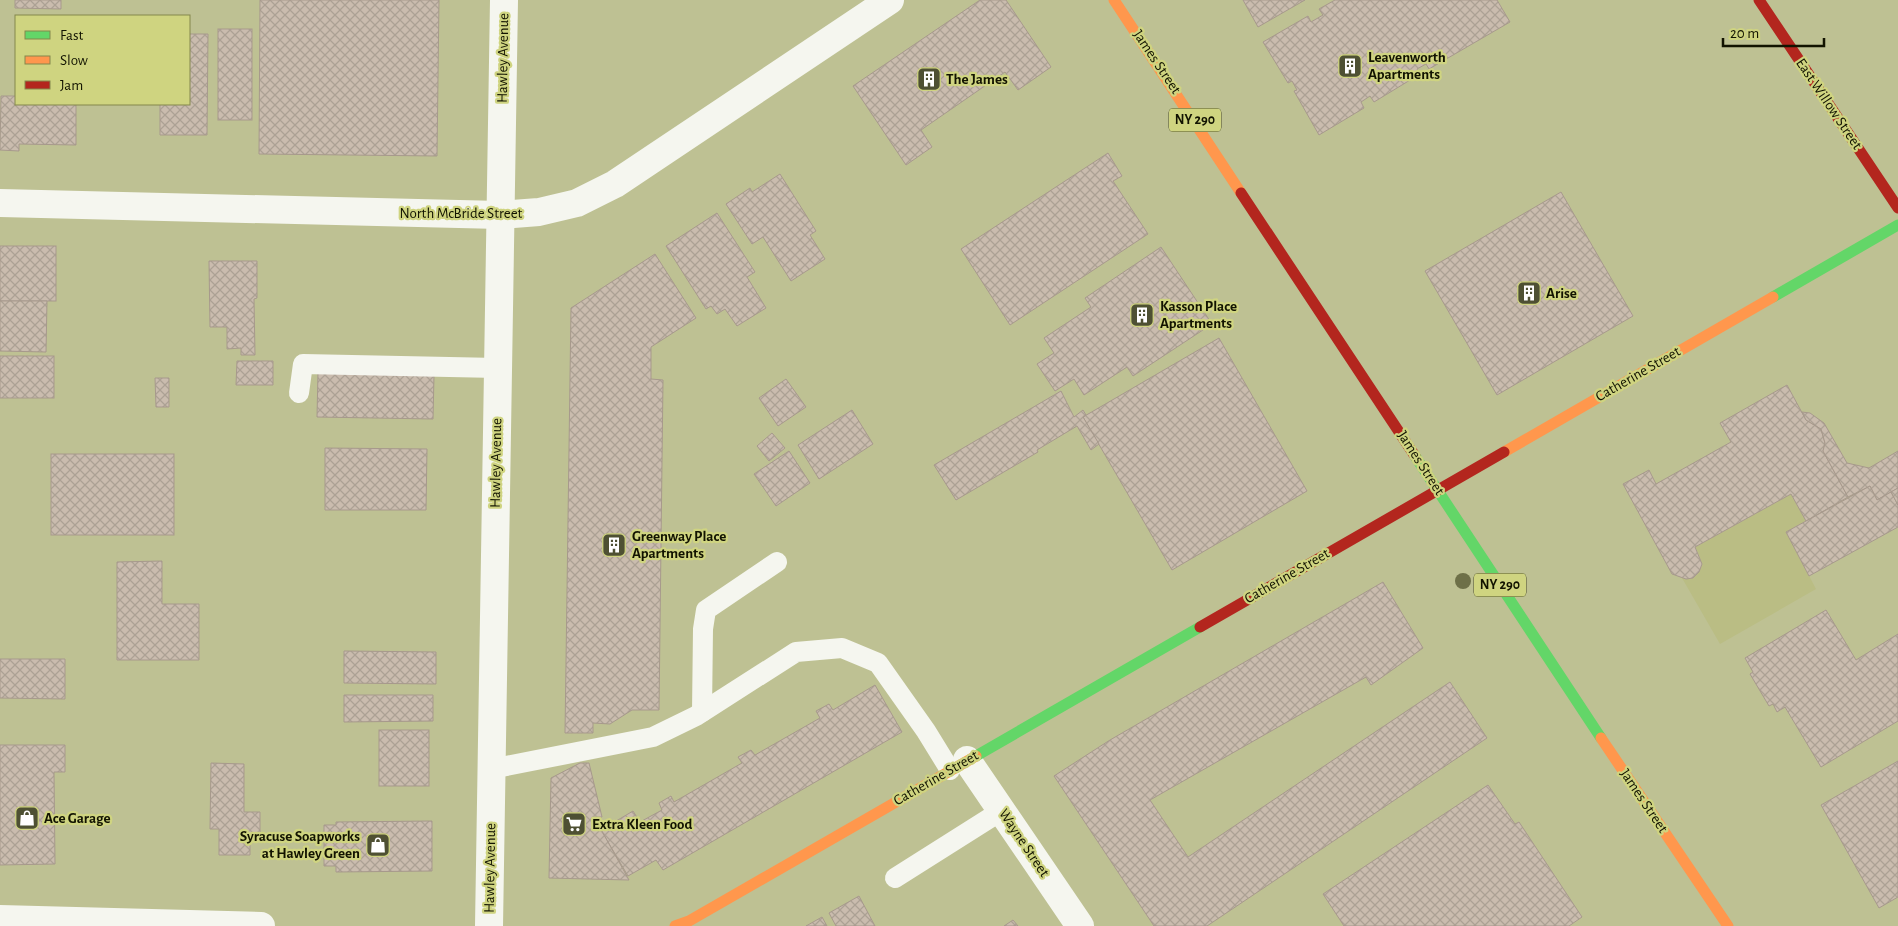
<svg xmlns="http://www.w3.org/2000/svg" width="1898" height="926" font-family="'Alegreya Sans',sans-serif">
<defs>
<pattern id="building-cross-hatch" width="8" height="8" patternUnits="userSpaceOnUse" patternTransform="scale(1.25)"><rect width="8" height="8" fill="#cabcae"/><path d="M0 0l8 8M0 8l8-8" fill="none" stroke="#aca194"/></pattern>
</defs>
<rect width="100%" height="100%" fill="#bec193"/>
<!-- green -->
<path fill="#babd84" d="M1791,494L1806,521L1786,532L1816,589L1720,644L1682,578H1693C1704,567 1702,560 1695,547Z"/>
<!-- building -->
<g fill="url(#building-cross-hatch)" stroke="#a7998c">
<polygon points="15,0 61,0 61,9 15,8"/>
<polygon points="260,0 439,0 437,156 259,154"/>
<polygon points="980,0 1006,0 1051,67 1018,90 1005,72 921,130 932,147 906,165 853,86"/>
<polygon points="1243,0 1305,0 1258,27"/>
<polygon points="1335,0 1497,0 1510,22 1429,69 1426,64 1417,69 1420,74 1374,102 1370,96 1361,102 1364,108 1319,135 1294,91 1297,90 1292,81 1288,83 1263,42 1308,16 1311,22 1323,15 1319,9"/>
<rect x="218" y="29" width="34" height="91"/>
<polygon points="189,34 208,34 207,135 160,135 160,104 189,104"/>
<polygon points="1,96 16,96 16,104 76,104 76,145 19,144 19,151 0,150"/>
<polygon points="1108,153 1122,176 1113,181 1148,234 1010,325 961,249"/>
<polygon points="780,174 816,231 810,235 825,259 791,281 763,237 752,244 726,204 750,188 752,192"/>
<polygon points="1561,192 1633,316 1497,395 1425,271"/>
<polygon points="717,213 755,272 747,277 766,308 737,326 725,309 717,314 711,306 706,309 666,246"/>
<rect x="0" y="246" width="56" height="55"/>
<polygon points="1161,247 1212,324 1133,376 1127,367 1084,395 1074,379 1055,391 1037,364 1054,353 1044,338 1091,307 1085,298"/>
<polygon points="655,254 696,318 651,347 651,379 663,380 659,710 632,710 610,724 593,723 593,733 565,733 571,308"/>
<polygon points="209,261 257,261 257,298 254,299 255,355 241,355 241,348 227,349 227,327 210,327"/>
<polygon points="0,301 47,301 46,352 0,351"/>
<polygon points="1219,338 1307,491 1172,570 1083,417"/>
<rect x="0" y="356" width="54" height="42"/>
<polygon points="237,361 273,361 273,385 236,385"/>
<polygon points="318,372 434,375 433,419 317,417"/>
<polygon points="155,378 169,378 169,407 156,407"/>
<polygon points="786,379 806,407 778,426 759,398"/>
<polygon points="1787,385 1806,420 1821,429 1825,443 1823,451 1848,497 1806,521 1791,494 1695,547 1702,564 1699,572 1693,578 1686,579 1672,574 1623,484 1649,470 1656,484 1731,442 1720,423"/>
<polygon points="1061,391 1074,417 1083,410 1086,415 1083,417 1099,444 1091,450 1077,426 1037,450 1038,452 956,500 934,465"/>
<polygon points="852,410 873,444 819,479 798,445"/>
<polygon points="1802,412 1810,413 1824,423 1847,463 1869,468 1898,451 1898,488 1877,500 1870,486 1848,497 1823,451 1825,443 1821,429 1806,420"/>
<polygon points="772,433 785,448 769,461 757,446"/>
<polygon points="325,448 427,449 426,510 325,510"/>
<polygon points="789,451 810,483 776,506 754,474"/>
<rect x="51" y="454" width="123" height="81"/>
<polygon points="1870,486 1877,500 1891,492 1898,505 1898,527 1809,576 1786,532"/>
<polygon points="1898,488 1898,505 1891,492"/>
<polygon points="162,561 162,604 199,604 199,660 117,660 117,562"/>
<polygon points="1383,582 1423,648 1371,685 1366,677 1150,800 1188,857 1450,682 1487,738 1207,926 1154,926 1054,776 1110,740"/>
<polygon points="1826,610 1856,660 1898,634 1898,721 1821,767 1785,707 1777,712 1773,704 1769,706 1750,674 1753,672 1745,658"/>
<polygon points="344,651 436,652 436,684 344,683"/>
<polygon points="0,659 65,659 65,699 0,698"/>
<polygon points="875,685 902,732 663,870 656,860 628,876 601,830 633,811 640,822 662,810 659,803 671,796 674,802 742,763 738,757 751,750 755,755 820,718 816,711 829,704 833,710"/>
<polygon points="344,695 433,695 433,721 344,722"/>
<rect x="379" y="730" width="50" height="56"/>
<polygon points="0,745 65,745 65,772 54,772 55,864 0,865"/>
<polygon points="1898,761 1898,897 1879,908 1821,805"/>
<polygon points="211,763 244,764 244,812 260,812 260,840 250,840 250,855 219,855 219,829 210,829"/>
<polygon points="580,763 589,763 602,817 594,817 629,880 549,878 551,778"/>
<polygon points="1488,785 1515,824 1519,822 1582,917 1569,926 1344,926 1323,894"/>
<polygon points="432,821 432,871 336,872 336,866 324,866 324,825 336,825 336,822"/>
<polygon points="859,896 875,926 836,926 829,913"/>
<polygon points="822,917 827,926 806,926"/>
<polygon points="1013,920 1018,926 1004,926"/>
</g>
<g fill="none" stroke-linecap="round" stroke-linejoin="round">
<!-- lane -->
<g stroke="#f5f6ef" stroke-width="20">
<polyline points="299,393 303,364 498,368"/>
<polyline points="702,712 703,629 706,610 777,562"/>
<polyline points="491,769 653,737 696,716 796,652 842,648 878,663 926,731 950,770"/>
<polyline points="895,878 1001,811"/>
</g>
<!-- street -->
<g stroke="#f5f6ef" stroke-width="28">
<polyline points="0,203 500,215 539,212 577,203 615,184 890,0"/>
<polyline points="967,760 1080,926"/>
<polyline points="0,919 261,926"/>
<polyline points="489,926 504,0"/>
</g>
<!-- fast -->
<g stroke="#63d668" stroke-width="11">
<polyline points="1773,297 1898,225"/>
<polyline points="1415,456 1601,738"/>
<polyline points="976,756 1200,627"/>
</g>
<!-- slow -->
<g stroke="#ff974d" stroke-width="11">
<polyline points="1114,0 1241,193"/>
<polyline points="1504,452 1773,297"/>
<polyline points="1601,738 1728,926"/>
<polyline points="675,926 689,921 976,756"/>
</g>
<!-- jam -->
<g stroke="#b3261e" stroke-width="11">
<polyline points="1759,0 1898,208"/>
<polyline points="1241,193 1415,456"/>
<polyline points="1200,627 1504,452"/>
</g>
</g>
<!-- trees -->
<circle fill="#6e7048" cx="1463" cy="581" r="8"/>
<!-- icons -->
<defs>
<g id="building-square" transform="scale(1.25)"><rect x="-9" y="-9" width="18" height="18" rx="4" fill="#4e5033" stroke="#cfd480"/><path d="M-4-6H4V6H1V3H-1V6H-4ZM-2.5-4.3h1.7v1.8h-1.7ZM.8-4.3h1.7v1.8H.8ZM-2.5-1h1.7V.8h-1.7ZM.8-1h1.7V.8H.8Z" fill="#fff"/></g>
<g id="shop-square" transform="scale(1.25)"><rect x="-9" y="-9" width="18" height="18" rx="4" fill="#4e5033" stroke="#cfd480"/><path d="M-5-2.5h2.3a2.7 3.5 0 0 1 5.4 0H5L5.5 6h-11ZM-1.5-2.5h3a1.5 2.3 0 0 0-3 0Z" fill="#fff"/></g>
<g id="supermarket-square" transform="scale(1.25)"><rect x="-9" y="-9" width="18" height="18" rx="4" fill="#4e5033" stroke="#cfd480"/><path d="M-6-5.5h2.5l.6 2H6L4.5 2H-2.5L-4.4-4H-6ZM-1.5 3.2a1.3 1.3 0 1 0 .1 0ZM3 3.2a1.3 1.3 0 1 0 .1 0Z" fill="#fff"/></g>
</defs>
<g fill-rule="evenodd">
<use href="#building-square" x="1350" y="66"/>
<use href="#building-square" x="929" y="79"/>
<use href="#building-square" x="1529" y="293"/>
<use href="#building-square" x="1142" y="315"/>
<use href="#building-square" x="614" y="545"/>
<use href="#shop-square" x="27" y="818"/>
<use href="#supermarket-square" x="574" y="824"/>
<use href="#shop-square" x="378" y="845"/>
</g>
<g text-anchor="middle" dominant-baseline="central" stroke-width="4.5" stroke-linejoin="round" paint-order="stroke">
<!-- shield labels -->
<g fill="#cfd480" stroke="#4b4d26" stroke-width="1">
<rect x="1169" y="108.5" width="52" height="23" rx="4"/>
<rect x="1474" y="573.5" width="52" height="23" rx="4"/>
</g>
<g font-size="14" font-weight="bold" fill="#121300">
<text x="1195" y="120">NY 290</text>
<text x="1500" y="585">NY 290</text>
</g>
<!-- poi labels -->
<g font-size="15" font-weight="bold" fill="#121300" stroke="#cfd480" text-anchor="start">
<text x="1368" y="57">Leavenworth<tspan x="1368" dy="17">Apartments</tspan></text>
<text x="946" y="79">The James</text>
<text x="1546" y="293">Arise</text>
<text x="1160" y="306">Kasson Place<tspan x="1160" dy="17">Apartments</tspan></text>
<text x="632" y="536">Greenway Place<tspan x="632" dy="17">Apartments</tspan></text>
<text x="44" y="818">Ace Garage</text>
<text x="592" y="824">Extra Kleen Food</text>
<text x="360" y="836" text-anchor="end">Syracuse Soapworks<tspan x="360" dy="17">at Hawley Green</tspan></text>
</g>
<!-- street labels -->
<g font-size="15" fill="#121300" stroke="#cfd480">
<text transform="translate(503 58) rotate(-89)">Hawley Avenue</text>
<text transform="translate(1157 62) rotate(56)">James Street</text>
<text transform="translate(1829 104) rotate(56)">East Willow Street</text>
<text x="461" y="213">North McBride Street</text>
<text transform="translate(1638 374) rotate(-30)">Catherine Street</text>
<text transform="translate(496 463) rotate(-89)">Hawley Avenue</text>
<text transform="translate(1421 463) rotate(57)">James Street</text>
<text transform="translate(1287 576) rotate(-30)">Catherine Street</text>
<text transform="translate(936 778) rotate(-30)">Catherine Street</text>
<text transform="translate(1644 801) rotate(56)">James Street</text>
<text transform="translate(1024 843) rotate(56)">Wayne Street</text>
<text transform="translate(490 868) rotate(-89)">Hawley Avenue</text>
</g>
</g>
<!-- legend -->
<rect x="15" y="15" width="175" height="90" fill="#cfd480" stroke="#83874d"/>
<rect x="25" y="31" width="25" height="8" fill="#63d668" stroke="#83874d"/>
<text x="60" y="40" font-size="15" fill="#121300">Fast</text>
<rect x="25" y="56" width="25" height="8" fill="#ff974d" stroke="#83874d"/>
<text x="60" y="65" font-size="15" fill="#121300">Slow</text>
<rect x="25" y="81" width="25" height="8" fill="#b3261e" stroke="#83874d"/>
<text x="60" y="90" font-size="15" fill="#121300">Jam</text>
<!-- scale -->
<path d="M1723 38v8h101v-8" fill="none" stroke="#121300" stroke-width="2.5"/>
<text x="1730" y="38" font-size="15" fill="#121300" stroke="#cfd480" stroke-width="4" paint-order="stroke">20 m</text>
</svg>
